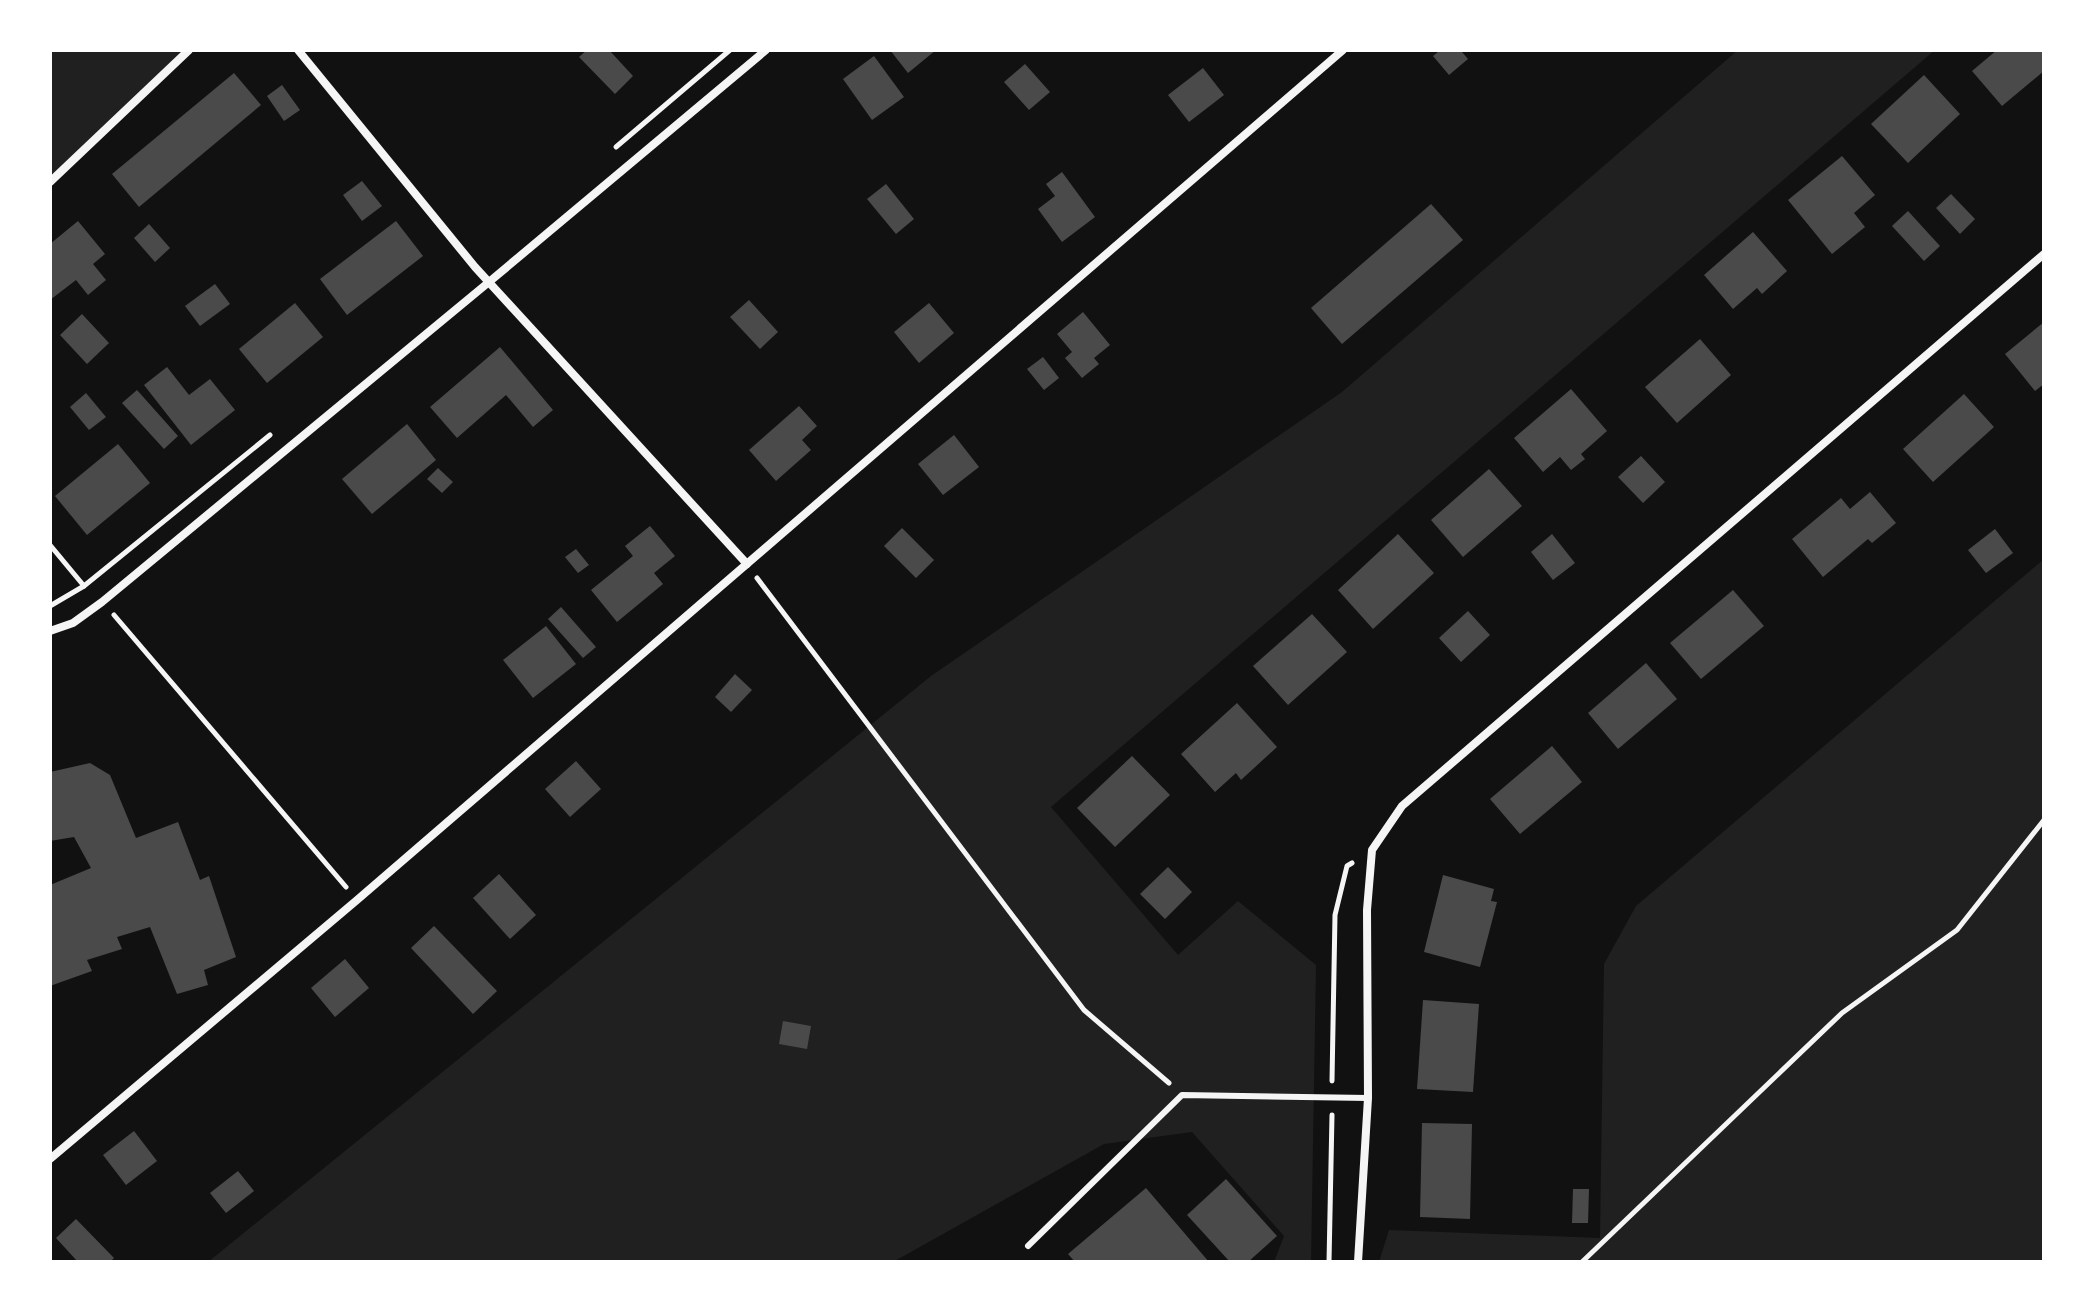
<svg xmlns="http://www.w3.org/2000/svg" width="2094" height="1312" font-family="'Public Sans',sans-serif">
<rect width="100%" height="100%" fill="#111"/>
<!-- green -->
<g fill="#202020">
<polygon points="50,50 189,50 50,182"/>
<polygon points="1738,50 1935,50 1051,807 1178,955 1238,901 1316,965 1311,1262 1274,1262 1284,1236 1192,1132 1104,1144 893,1262 208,1262 931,676 1342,392"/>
<polygon points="2044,559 2044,1262 1379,1262 1389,1230 1600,1238 1604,964 1636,906"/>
</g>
<!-- building -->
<g fill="#4a4a4a">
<polygon points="587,50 609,50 633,76 615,94 579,57"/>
<polygon points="890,50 936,50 908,73"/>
<polygon points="1437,50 1464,50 1462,52 1468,59 1449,75 1433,56 1438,52"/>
<polygon points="1997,50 2044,50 2044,71 2002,106 1972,71"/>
<polygon points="874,56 904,97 872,120 843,79"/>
<polygon points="1025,64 1050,92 1029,110 1004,82"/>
<polygon points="1203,68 1224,95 1189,122 1168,95"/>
<polygon points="234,73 261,105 139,207 112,174"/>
<polygon points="1924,75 1960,114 1908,163 1871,124"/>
<polygon points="282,85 300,110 284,121 267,96"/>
<polygon points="1842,156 1875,195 1854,213 1865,227 1832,254 1788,200"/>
<polygon points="1062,172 1095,217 1062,242 1038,209 1055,196 1046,184"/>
<polygon points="362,181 382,206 362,221 343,195"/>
<polygon points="886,184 914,219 896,234 867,199"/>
<polygon points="1951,194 1975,219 1960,234 1936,208"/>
<polygon points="1431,204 1463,240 1342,344 1311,308"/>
<polygon points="1908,211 1940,246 1924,261 1892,226"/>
<polygon points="78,221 105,254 93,264 106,280 88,295 76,280 50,300 50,244"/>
<polygon points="396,221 423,256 347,315 320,279"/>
<polygon points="149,224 170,248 155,262 134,238"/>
<polygon points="1753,232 1787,271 1762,294 1757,288 1733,309 1704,275"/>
<polygon points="215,284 230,304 200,326 185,306"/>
<polygon points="749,300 778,332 760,349 730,317"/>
<polygon points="295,303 323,337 267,383 239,349"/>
<polygon points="929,303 954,333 919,363 894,332"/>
<polygon points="1083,312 1110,345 1094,358 1099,364 1082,378 1065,358 1072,352 1057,334"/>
<polygon points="82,314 109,343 87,364 60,335"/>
<polygon points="2044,322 2044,384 2035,391 2005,354"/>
<polygon points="1700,339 1731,375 1677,423 1645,387"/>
<polygon points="500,347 553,410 533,427 506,395 457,438 430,407"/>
<polygon points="1043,357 1059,378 1044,390 1027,369"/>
<polygon points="167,367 189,395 210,379 235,410 191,445 144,385"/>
<polygon points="1571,389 1607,431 1581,454 1585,459 1571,470 1560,457 1543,472 1514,438"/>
<polygon points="137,390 178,436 164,449 122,403"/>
<polygon points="86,393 106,417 89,430 70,407"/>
<polygon points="1964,394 1994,427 1933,482 1903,449"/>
<polygon points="799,406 817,426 802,440 811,450 776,481 749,450"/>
<polygon points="407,424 436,460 372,514 342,479"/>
<polygon points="954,435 979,467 943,495 918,464"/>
<polygon points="118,444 150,483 87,535 55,496"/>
<polygon points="1641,456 1665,482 1643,503 1618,477"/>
<polygon points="438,468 453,482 442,493 427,479"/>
<polygon points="1489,469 1522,506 1463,557 1431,520"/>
<polygon points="1870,492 1896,523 1872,543 1868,539 1823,577 1792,539 1841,498 1850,509"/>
<polygon points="650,526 675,556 654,573 663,584 617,622 591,590 633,556 625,546"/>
<polygon points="902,528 934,560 916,578 884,546"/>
<polygon points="1995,529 2013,553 1986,573 1968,550"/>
<polygon points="1398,534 1434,573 1373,629 1338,590"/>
<polygon points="1552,534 1575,563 1553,580 1531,552"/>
<polygon points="576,549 589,565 578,573 565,557"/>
<polygon points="1733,590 1764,626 1701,679 1670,643"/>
<polygon points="561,607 596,647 583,658 548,619"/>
<polygon points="1468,611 1490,635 1461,662 1439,638"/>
<polygon points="1312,614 1347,652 1288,705 1253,666"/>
<polygon points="546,626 576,664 533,698 503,660"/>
<polygon points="1646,663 1677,699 1618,749 1588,713"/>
<polygon points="735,674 752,690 731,712 715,697"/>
<polygon points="1237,703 1277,747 1241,780 1236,773 1215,792 1181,754"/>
<polygon points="1552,746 1582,782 1520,834 1490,799"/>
<polygon points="1132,756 1170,795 1115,847 1077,808"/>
<polygon points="576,761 601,789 570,817 545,789"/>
<polygon points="90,763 110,775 136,838 178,822 200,880 209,876 236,957 204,970 208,985 177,994 150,927 117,937 122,949 87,960 92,971 50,986 50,885 91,868 74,837 50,841 50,772"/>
<polygon points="1168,867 1192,892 1165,919 1140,894"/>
<polygon points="499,874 536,915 510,939 473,898"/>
<polygon points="1443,875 1494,889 1491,901 1497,902 1480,967 1424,952"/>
<polygon points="434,926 497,991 473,1014 411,948"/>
<polygon points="345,959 369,988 335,1017 311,988"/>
<polygon points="1423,1000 1479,1004 1473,1092 1417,1089"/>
<polygon points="783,1021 811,1026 807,1049 779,1044"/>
<polygon points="1422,1123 1472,1124 1470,1219 1420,1217"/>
<polygon points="134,1131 157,1161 126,1185 103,1155"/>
<polygon points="238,1171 254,1191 226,1213 210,1193"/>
<polygon points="1226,1179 1277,1236 1248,1262 1230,1262 1187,1215"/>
<polygon points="1146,1188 1209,1262 1075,1262 1068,1254"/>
<polygon points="1573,1189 1589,1189 1588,1223 1572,1223"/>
<polygon points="76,1219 114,1258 110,1262 78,1262 56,1238"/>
</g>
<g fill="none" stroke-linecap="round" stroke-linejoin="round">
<!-- path -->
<g stroke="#f5f5f5" stroke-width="5">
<polyline points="616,147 730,50"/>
<polyline points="50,545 84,586"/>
<polyline points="757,578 1084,1010 1169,1083"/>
<polyline points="50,606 84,586 270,435"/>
<polyline points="114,615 346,887"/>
<polyline points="1332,1081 1335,915 1347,866 1352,863"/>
<polyline points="1329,1262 1332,1115"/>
<polyline points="1582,1262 1842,1013 1957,930 2044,820"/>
</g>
<!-- service -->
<polyline stroke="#f5f5f5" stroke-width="6" points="1028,1246 1182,1095 1368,1098"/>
<!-- minor -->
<g stroke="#f5f5f5" stroke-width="8">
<polyline points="298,50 475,267 747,564"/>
<polyline points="50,182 189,50"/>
<polyline points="50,631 73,623 102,602 489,282 766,50"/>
<polyline points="50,1159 357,900 1343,50"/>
<polyline points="1358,1262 1368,1098 1367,910 1372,850 1402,806 2044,254"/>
</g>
</g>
<!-- border -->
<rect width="2094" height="1312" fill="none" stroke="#ffffff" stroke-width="104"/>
</svg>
